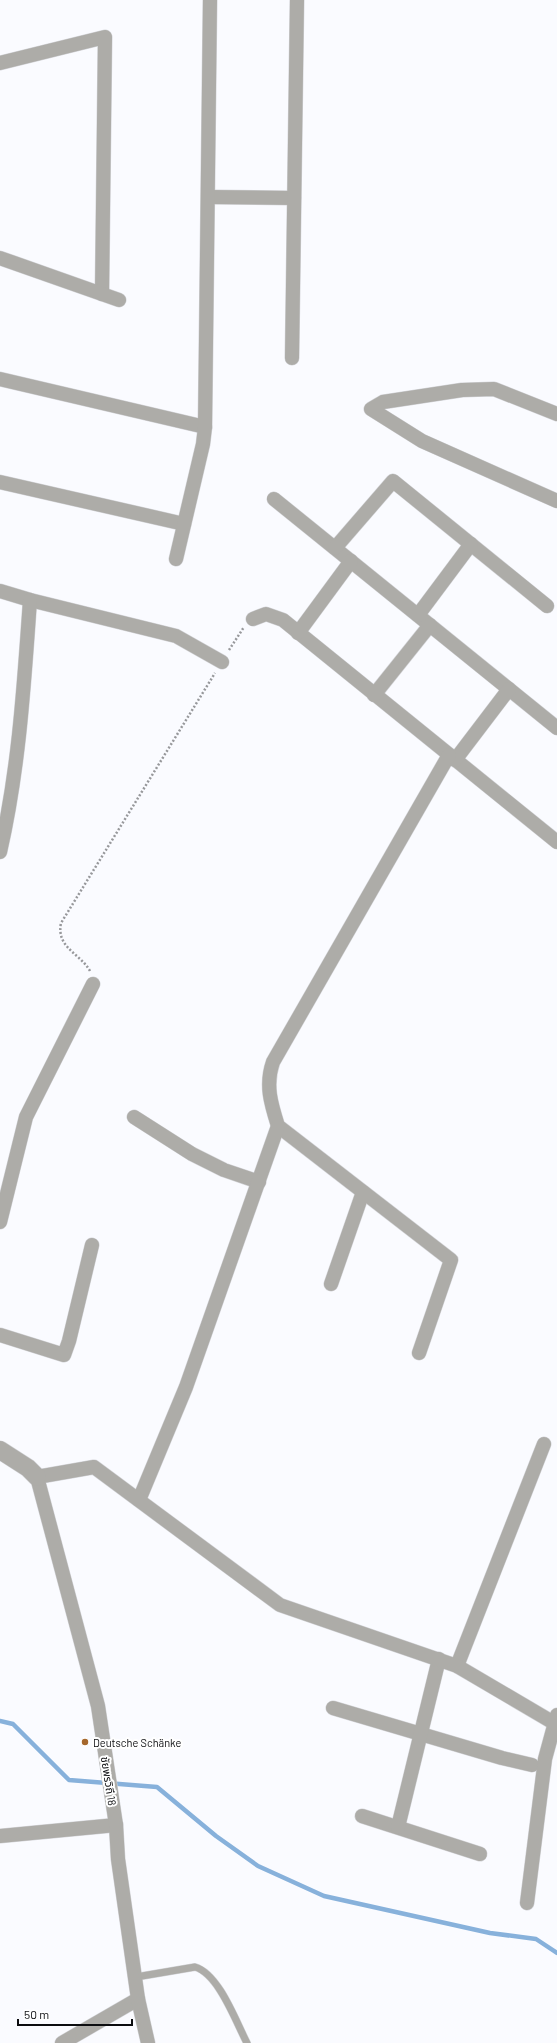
<svg xmlns="http://www.w3.org/2000/svg" width="557" height="2043" font-family="Barlow,'Noto Sans Thai',sans-serif">
<rect width="100%" height="100%" fill="#fafbff"/>
<g fill="none" stroke-linecap="round" stroke-linejoin="round">
<!-- stream -->
<polyline stroke="#87b1db" stroke-width="4.5" points="0,1721 13,1724 69,1780 157,1787 216,1836 258,1866 324,1896 490,1933 536,1939 557,1953"/>
<!-- service casing -->
<g stroke="#d4d5d9" stroke-width="8">
<path id="service" d="M136,1977L195,1967C219,1974 236,2022 247,2043"/>
</g>
<!-- minor casing -->
<g stroke="#d4d5d9" stroke-width="15">
<g id="minor">
<polyline points="0,63 105,37 102,294"/>
<polyline points="209,197 294,198"/>
<polyline points="0,258 119,300"/>
<polyline points="292,358 297,0"/>
<polyline points="0,379 205,427"/>
<polyline points="557,414 494,389 462,390 383,402 371,409 422,441 557,501"/>
<polyline points="0,482 184,524"/>
<polyline points="274,499 557,728"/>
<polyline points="335,548 393,481 547,606"/>
<polyline points="176,559 203,444 205,427 210,0"/>
<polyline points="0,591 30,600 176,636 222,662"/>
<polyline points="418,615 471,544"/>
<polyline points="253,619 266,614 283,620 557,842"/>
<polyline points="298,633 351,561"/>
<polyline points="374,695 430,625"/>
<polyline points="455,760 509,689"/>
<path d="M0,852C19,769 24,685 30,600"/>
<polyline points="134,1117 192,1154 224,1170 259,1182"/>
<polyline points="0,1222 26,1117 93,984"/>
<polyline points="331,1284 363,1192"/>
<polyline points="0,1335 64,1355 69,1341 92,1245"/>
<path d="M419,1353L451,1260L278,1126C271,1104 265,1085 273,1062L449,755"/>
<polyline points="139,1500 186,1387 278,1126"/>
<polyline points="457,1666 544,1444"/>
<polyline points="333,1708 502,1758 532,1765"/>
<polyline points="362,1816 480,1854"/>
<polyline points="398,1827 439,1659"/>
<polyline points="0,1836 116,1825"/>
<polyline points="527,1903 545,1759 557,1715"/>
<polyline points="62,2043 138,1999"/>
<polyline points="148,2043 138,1999 118,1859 116,1825 98,1706 37,1477 94,1467 280,1605 457,1666 554,1723 557,1720"/>
</g>
</g>
<!-- tertiary casing -->
<g stroke="#d4d5d9" stroke-width="19">
<polyline id="tertiary" points="0,1450 28,1468 37,1477"/>
</g>
<!-- path -->
<g stroke="#97989b" stroke-width="2.5" stroke-dasharray="2 2" stroke-linecap="butt">
<polyline points="229,650 244,627"/>
<path d="M90,971C80,953 56,948 61,923L215,673"/>
</g>
<!-- service -->
<use href="#service" stroke="#adaca8" stroke-width="7"/>
<!-- minor -->
<use href="#minor" stroke="#adaca8" stroke-width="14"/>
<!-- tertiary -->
<use href="#tertiary" stroke="#adaca8" stroke-width="18"/>
</g>
<!-- markers -->
<circle fill="#a5672c" stroke="#fff" stroke-width="1.5" cx="85" cy="1742" r="4"/>
<g text-anchor="middle" dominant-baseline="central" stroke-width="4" stroke-linejoin="round" paint-order="stroke">
<!-- poi labels -->
<g font-size="11" fill="#0c0d10" stroke="#fff" text-anchor="start">
<text x="93" y="1742">Deutsche Schänke</text>
</g>
<!-- street labels -->
<g font-size="11" fill="#0c0d10" stroke="#fff">
<text transform="translate(109 1781) rotate(81)">ชัยพรวิถี 18</text>
</g>
</g>
<!-- scale -->
<path d="M18 2019v6h114v-6" fill="none" stroke="#0c0d10" stroke-width="2"/>
<text x="24" y="2019" font-size="12" fill="#0c0d10" stroke="#ffffff" stroke-width="3" paint-order="stroke">50 m</text>
</svg>
